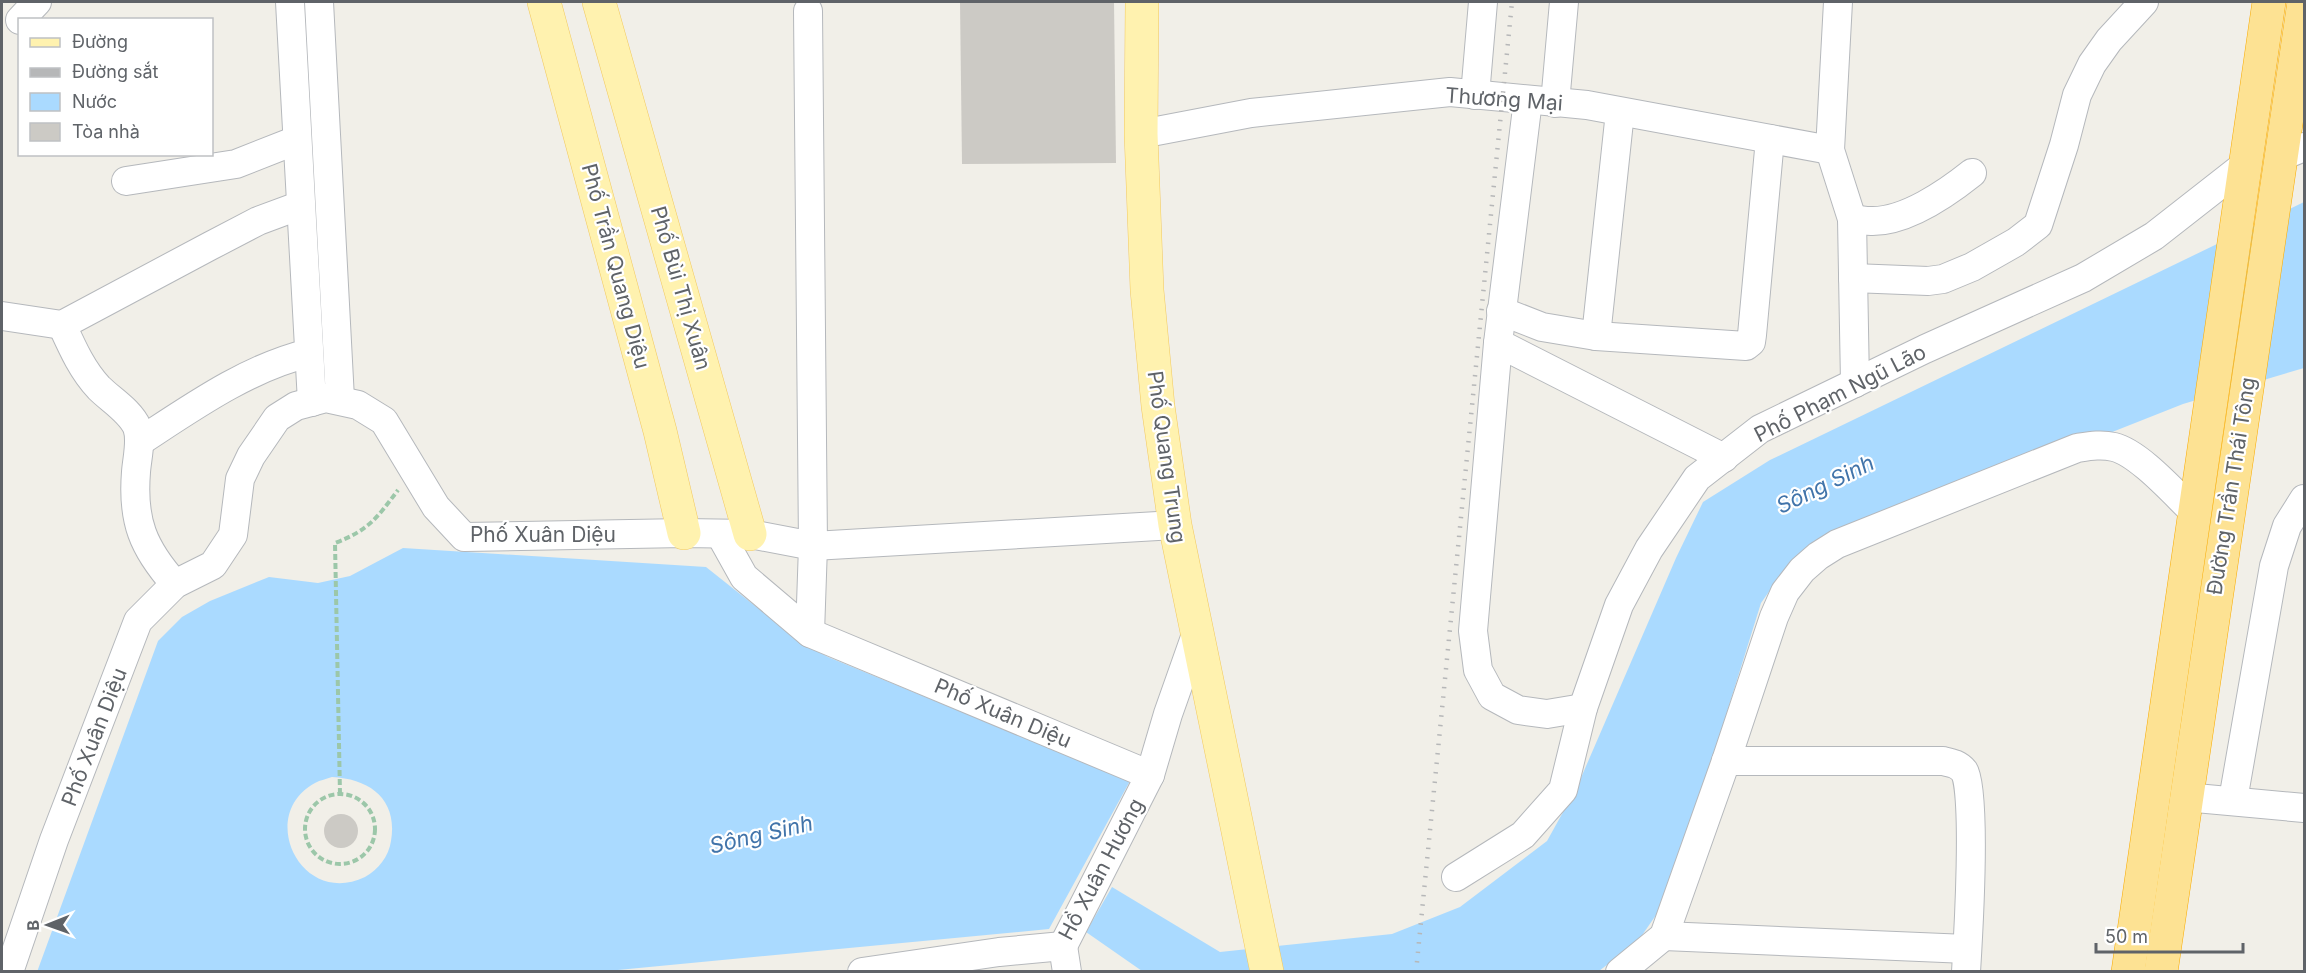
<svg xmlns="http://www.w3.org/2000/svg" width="2306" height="973" font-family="Inter,sans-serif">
<rect width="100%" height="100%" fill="#f1efe8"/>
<!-- water -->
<g fill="#aadaff" fill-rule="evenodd">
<polygon points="2304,202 2304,368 2183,404 1827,545 1787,566 1761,603 1670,895 1638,941 1599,971 1142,971 1086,932 1112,887 1220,952 1392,934 1460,907 1547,841 1577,787 1676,558 1703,502 1770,460"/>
<path d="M403,548L706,567L802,643L828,657L1130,781L1049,929L597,972H37L158,641L182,617L210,601L269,577L318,583L350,576ZM332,777C371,779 398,800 391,841C389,856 378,870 365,877C301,908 256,815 315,783C320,780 327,779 332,777Z"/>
</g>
<!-- building -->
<g fill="#cccac5">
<polygon points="960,2 1114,2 1116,163 962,164"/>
<circle cx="341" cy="831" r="17"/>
</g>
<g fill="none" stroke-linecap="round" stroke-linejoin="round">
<!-- minor casing -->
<g stroke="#b5b8bc" stroke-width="30">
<g id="minor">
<polyline points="290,2 312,402"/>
<polyline points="319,2 340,399"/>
<polyline points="1838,2 1830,150 1852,219 1855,383"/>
<polyline points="808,11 813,546 1175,525"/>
<polyline points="20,20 37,2"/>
<polyline points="1475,95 1483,2"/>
<polyline points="1528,100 1498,343 1473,631 1478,670 1492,696 1518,710 1547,714 1583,708"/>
<polyline points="1555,103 1564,2"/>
<polyline points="1141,134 1251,113 1450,92 1587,105 1830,150"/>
<polyline points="2282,156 2304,147"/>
<polyline points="126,181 236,164 297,140"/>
<path d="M1852,219C1858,220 1865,221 1871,221C1905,222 1947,193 1972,173"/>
<polyline points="1853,278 1928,281 1943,279 1972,267 2016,242 2038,225 2064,145 2077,95 2092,64 2109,40 2144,2"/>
<polyline points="1501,311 1542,327 1596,336 1746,346 1751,342 1752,335 1770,139"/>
<polyline points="2,316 62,325 210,246 258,221 301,205"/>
<path d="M62,325C72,347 82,370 99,388C111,400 130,411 137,427C142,440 137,458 136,472C132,521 143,548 175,584"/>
<polyline points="1596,336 1620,112"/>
<polyline points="1498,343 1724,458"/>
<path d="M139,442C191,408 247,368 309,353"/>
<polyline points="720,534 744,577 810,633 1150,775"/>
<path d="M1726,761H1943C1952,763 1958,764 1964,771C1977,790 1968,940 1966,972"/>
<polyline points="2185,797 2304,808"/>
<polyline points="2233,800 2274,566 2287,526 2304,499"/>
<polyline points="1456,877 1523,835 1563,790 1583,708 1619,605 1649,549 1697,478 1760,429 1925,349 2083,278 2154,236 2246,164"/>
<polyline points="1664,936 1967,949"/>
<polyline points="1063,946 1150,775 1168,714 1198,629"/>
<polyline points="1063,946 1067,972"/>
<polyline points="9,972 54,840 138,621 175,584 213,565 233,535 240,479 251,456 277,418 296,406 326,398 358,405 384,421 436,507 464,537 684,533 750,534 813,546 810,633"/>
<polyline points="862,972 999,952 1063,946"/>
<path d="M1620,972L1664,936L1726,761L1774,617L1785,592L1802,570L1818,556L1837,544L2077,448C2090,446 2101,444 2114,447C2139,453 2175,494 2194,512"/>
</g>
</g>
<!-- major casing -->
<g stroke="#f2c960" stroke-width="34">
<g id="major">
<polyline points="544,2 660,431 684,533"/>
<polyline points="599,2 750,534"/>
<polyline points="1142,2 1141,134 1147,290 1158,406 1175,525 1267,972"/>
</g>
</g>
<!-- highway casing -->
<g stroke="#f9ab00" stroke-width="34">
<g id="highway">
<polyline points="2128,972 2269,2"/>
<polyline points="2161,972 2304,2"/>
</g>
</g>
<!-- path -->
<g stroke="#9cc7a9" stroke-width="4" stroke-dasharray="6 3" stroke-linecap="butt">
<circle cx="340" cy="829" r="35"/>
<path d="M340,794L335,543C369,530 377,518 398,490"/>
</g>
<!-- minor -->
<use href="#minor" stroke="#fff" stroke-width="28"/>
<!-- major -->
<use href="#major" stroke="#fff2af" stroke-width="33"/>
<!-- highway -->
<use href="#highway" stroke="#fde293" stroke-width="33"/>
<!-- rail -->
<polyline stroke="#b6b7b8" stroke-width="4.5" stroke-dasharray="1.5 8" stroke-linecap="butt" points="1416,972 1512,2"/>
</g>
<g text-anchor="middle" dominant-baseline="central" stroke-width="4.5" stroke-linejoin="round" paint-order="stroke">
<!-- street labels -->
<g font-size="21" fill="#5f6368" stroke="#fff">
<text transform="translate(1504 99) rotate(4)">Thương Mại</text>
<text transform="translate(616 266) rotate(75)">Phố Trần Quang Diệu</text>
<text transform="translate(681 288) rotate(74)">Phố Bùi Thị Xuân</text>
<text transform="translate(1840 393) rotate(-27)">Phố Phạm Ngũ Lão</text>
<text transform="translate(1167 457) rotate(82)">Phố Quang Trung</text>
<text transform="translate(2231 486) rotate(-81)">Đường Trần Thái Tông</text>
<text x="543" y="534">Phố Xuân Diệu</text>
<text transform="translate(1003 713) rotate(23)">Phố Xuân Diệu</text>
<text transform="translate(94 737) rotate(-69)">Phố Xuân Diệu</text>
<text transform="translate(1101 869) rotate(-62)">Hồ Xuân Hương</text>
</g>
<!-- water labels -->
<g font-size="22" font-style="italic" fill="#4174aa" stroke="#fff">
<text transform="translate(1825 484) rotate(-26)">Sông Sinh</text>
<text transform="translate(761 834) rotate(-13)">Sông Sinh</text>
</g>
</g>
<!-- border -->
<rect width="2306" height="973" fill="none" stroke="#5f6368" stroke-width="6"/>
<!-- legend -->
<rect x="18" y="18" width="195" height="138" fill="#ffffff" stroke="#bfc1c3" stroke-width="1.5"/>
<rect x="30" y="38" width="30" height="9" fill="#fff2af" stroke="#bfc1c3" stroke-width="1.5"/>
<text x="72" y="48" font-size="18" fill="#5f6368">Đường</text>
<rect x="30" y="68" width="30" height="9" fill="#b6b7b8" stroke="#bfc1c3" stroke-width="1.5"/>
<text x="72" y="78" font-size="18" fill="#5f6368">Đường sắt</text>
<rect x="30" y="93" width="30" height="18" fill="#aadaff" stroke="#bfc1c3" stroke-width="1.5"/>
<text x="72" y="108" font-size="18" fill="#5f6368">Nước</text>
<rect x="30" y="123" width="30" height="18" fill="#cccac5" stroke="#bfc1c3" stroke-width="1.5"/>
<text x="72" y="138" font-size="18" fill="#5f6368">Tòa nhà</text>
<!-- north arrow -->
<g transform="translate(48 925) rotate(269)" stroke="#ffffff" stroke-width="4.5" paint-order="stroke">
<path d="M0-4.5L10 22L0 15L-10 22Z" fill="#5f6368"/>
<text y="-9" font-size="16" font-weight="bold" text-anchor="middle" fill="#5f6368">B</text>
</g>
<!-- scale -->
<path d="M2096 943v9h147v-9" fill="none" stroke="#5f6368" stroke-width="3"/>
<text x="2105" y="943" font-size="18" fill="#5f6368" stroke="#ffffff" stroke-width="4.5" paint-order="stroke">50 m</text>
</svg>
